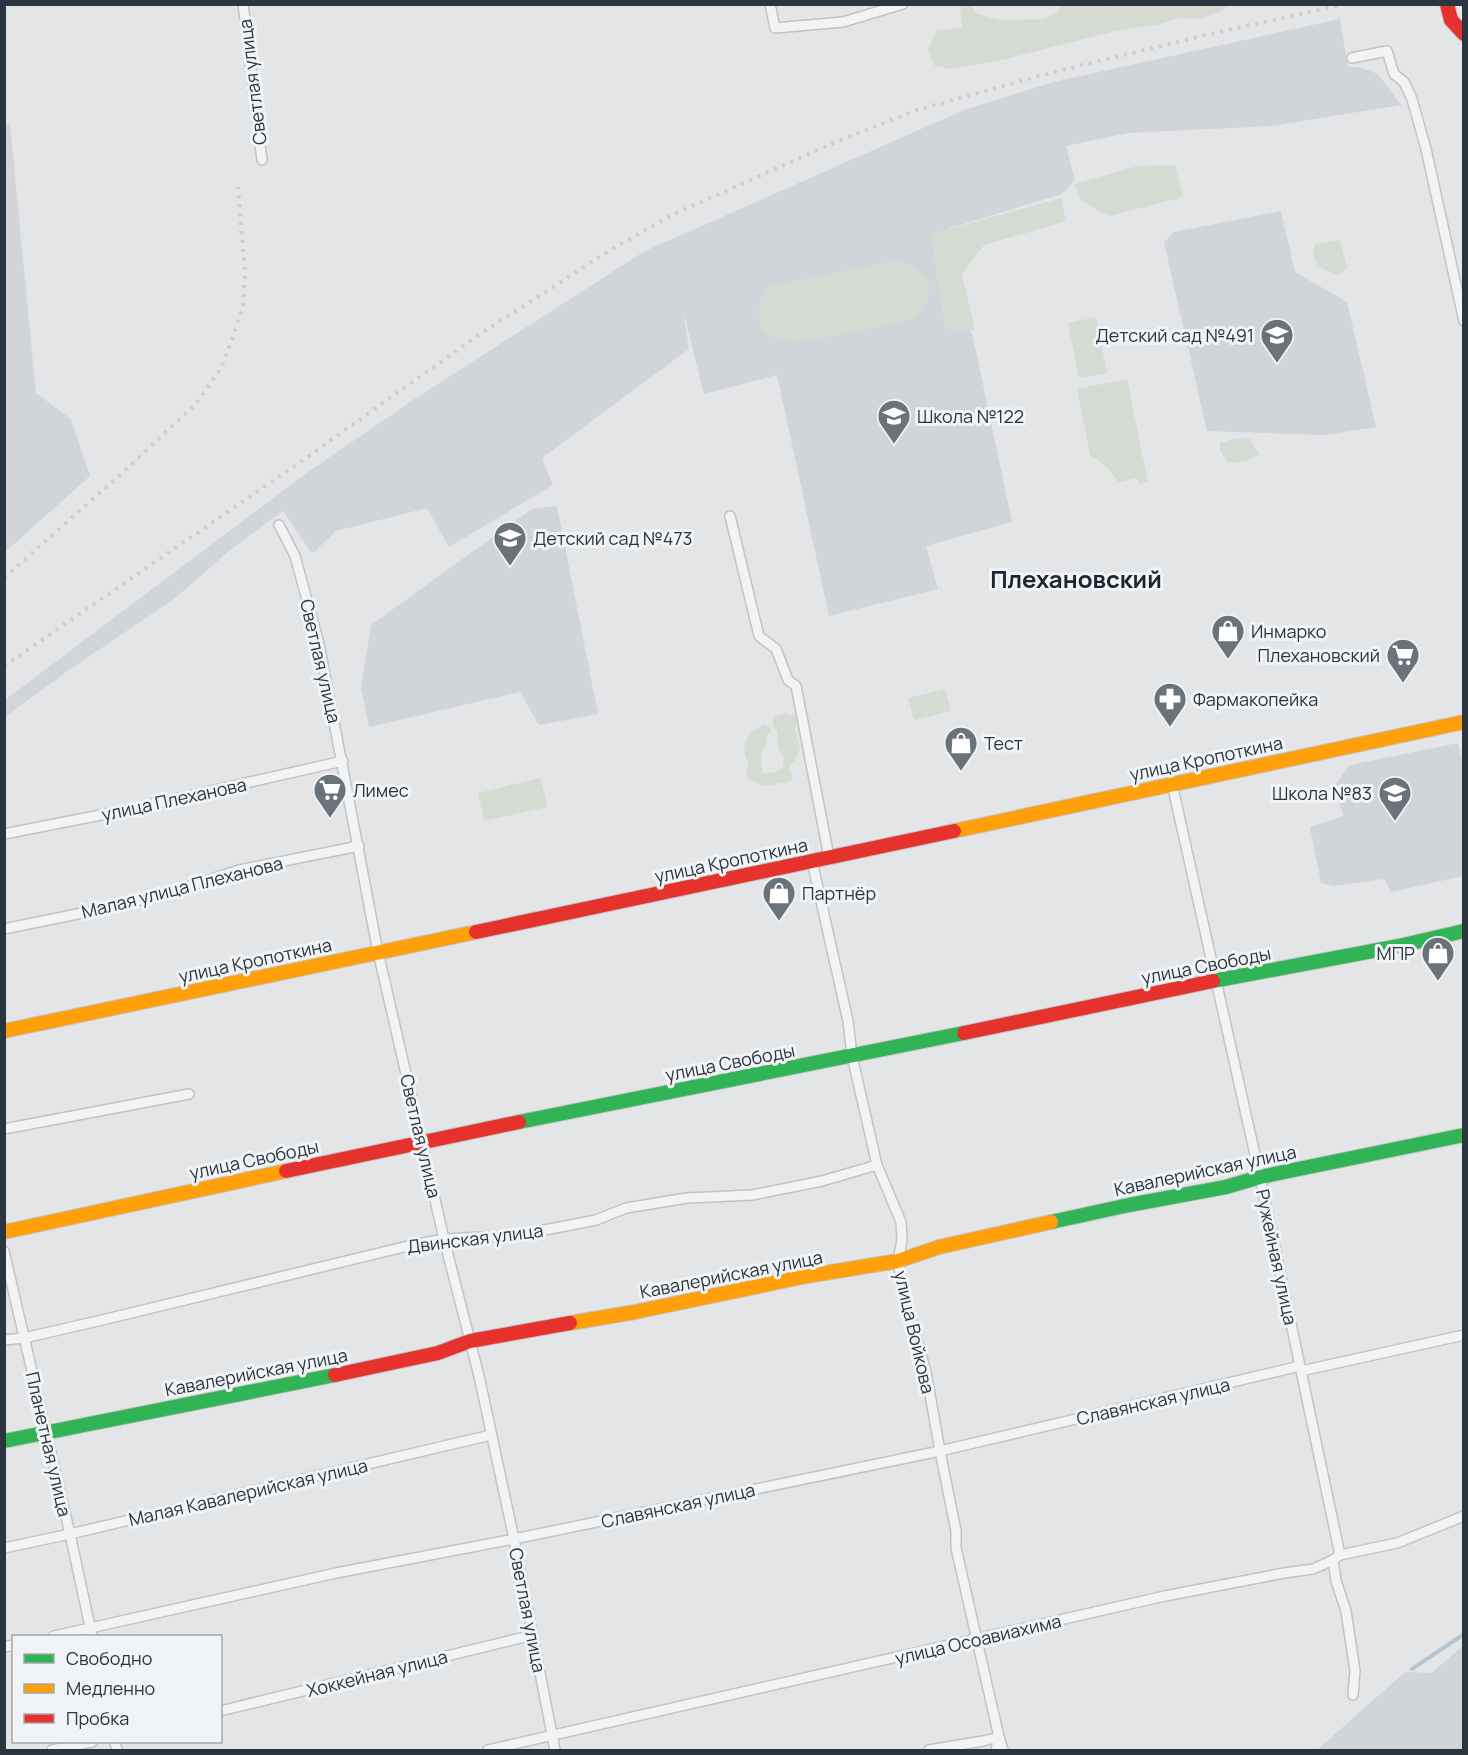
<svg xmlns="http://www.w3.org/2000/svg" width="1468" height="1755" font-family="Manrope,sans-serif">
<rect width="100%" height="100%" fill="#e3e5e7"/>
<!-- built -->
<g fill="#d1d5da">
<polygon points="1340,19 1348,67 1359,67 1378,74 1401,105 1272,126 1128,133 1066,146 1075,180 1062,194 947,229 977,356 1012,522 926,546 938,589 829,616 777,375 704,394 683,310 689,349 542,458 553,485 449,547 427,508 336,531 314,552 310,551 283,511 230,550 174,599 69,670 5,717 5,700 305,474 413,400 645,251 964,110 1053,82"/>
<polygon points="10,124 36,393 71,419 90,476 5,552 4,125"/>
<polygon points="1281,211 1295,272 1347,302 1376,427 1325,435 1207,431 1164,242 1174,232"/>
<polygon points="557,506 598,714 539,725 520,692 369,727 361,688 371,625 532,509"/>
<polygon points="1458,743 1464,770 1463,876 1391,892 1384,879 1334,886 1321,883 1310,827 1343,816 1335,785 1350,765"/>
<polygon points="1463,1646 1463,1750 1317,1750 1405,1672 1431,1673"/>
</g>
<!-- green -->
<g fill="#d5dbd3">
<polygon points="1114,5 1228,5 1221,11 1200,19 1179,18 1160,24 1115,31 1006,59 950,69 935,66 928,50 937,30 962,28 960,10 962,5 971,5 976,13 1000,20 1044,19 1059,11 1060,5 1107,5 1112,7"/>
<polygon points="1175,165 1183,197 1109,216 1081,201 1074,184 1138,166"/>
<polygon points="1061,198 1066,221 984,245 962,274 975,330 945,329 931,234"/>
<path d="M1340,240L1347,268L1339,275C1323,270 1309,265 1315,244Z"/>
<path d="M895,261L915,266L929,282L928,300L913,319L850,333L793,342L770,337L761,328C758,305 756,302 773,285Z"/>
<polygon points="1096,317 1107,373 1079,378 1068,323"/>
<path d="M1127,379L1148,482L1139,484L1137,478L1118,482C1111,470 1102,462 1090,455L1077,389Z"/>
<polygon points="1249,438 1259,454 1248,461 1228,463 1220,451 1220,443 1233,439"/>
<polygon points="945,689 951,711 914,720 908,698"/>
<path d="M786,713L790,715H794L797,719L795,730L800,748L795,761L791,764L789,769L793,778L789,782L763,786L747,778L746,770L749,764C739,746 746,731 765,724L769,726L772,731L767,734L766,744L761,755L762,772C769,775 778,772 783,767L784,756L778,749L777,731L773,727V717Z"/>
<polygon points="541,778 547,807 484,821 478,793"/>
</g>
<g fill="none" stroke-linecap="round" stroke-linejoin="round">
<!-- stream -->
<polyline stroke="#b3c5d0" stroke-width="4" points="1412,1669 1464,1634"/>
<!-- street casing -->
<g stroke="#c1c3c5" stroke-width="12">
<g id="street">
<polyline points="243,4 262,160"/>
<polyline points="770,4 775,28 843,22 903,4"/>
<polyline points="1352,58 1387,51 1394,74 1404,82 1412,99 1426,149 1464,321"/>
<polyline points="730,516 759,636 776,649 788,680 796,686 829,857"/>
<polyline points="279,525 295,556 319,644 378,952 444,1239 479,1376 514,1539 555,1750"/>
<polyline points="1172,784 1260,1177 1340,1555"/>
<polyline points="4,834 131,809 343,761"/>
<polyline points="812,861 848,1021 852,1056 877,1165 901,1222 902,1240 898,1261 904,1293 926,1372 940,1451 956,1531 956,1548 999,1737 996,1750"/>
<polyline points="4,929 121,905 166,894 239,870 359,846"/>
<polyline points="4,1129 189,1094"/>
<polyline points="4,1251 70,1534 92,1636"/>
<polyline points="4,1340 24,1338 98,1321 408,1246 444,1239 519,1235 596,1220 626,1208 687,1198 752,1195 822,1181 877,1165"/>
<polyline points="1301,1371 1464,1335"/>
<polyline points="4,1548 70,1534 491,1435"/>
<polyline points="1333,1560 1336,1581 1346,1611 1355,1671 1353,1695"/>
<polyline points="54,1636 336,1573 514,1539 940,1451 1300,1366"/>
<polyline points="4,1647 14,1645"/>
<polyline points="220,1711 533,1635"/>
<polyline points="115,1742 117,1750"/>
<polyline points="52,1750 92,1742"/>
<polyline points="488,1750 1165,1596 1284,1573 1313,1569 1333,1560 1340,1555 1397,1543 1464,1516"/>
<polyline points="929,1750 983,1741 999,1737 1003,1750"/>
</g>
</g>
<!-- fast casing -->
<g stroke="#c1c3c5" stroke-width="16">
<g id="fast">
<polyline points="1213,981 1399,946 1464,931"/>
<polyline points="519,1122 964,1033"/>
<polyline points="1051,1222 1129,1205 1226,1187 1260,1177 1464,1135"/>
<polyline points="4,1441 335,1375"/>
</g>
</g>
<!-- slow casing -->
<g stroke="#c1c3c5" stroke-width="16">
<g id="slow">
<polyline points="954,831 1464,722"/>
<polyline points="4,1031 476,932"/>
<polyline points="4,1232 286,1171"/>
<polyline points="570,1323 635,1312 807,1276 898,1261 939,1247 1051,1222"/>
</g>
</g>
<!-- jam casing -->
<g stroke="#c1c3c5" stroke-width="16">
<g id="jam">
<polyline points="1447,4 1451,20 1464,34"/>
<polyline points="476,932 954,831"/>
<polyline points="964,1033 1213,981"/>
<polyline points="286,1171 519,1122"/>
<polyline points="335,1375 438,1353 470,1341 570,1323"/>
</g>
</g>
<!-- street -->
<use href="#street" stroke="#f2f3f4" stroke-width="9"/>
<!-- fast -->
<use href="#fast" stroke="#30b455" stroke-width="14"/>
<!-- slow -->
<use href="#slow" stroke="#ff9f0a" stroke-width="14"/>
<!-- jam -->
<use href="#jam" stroke="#e5322d" stroke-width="14"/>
<!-- rail -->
<g stroke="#cbcdcf" stroke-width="4" stroke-dasharray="3 6" stroke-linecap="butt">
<polyline points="4,578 120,475 195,405 221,368 233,337 243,307 245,275 238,187"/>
<polyline points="4,666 303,460 477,336 612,249 672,215 838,141 917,110 1050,73 1206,35 1345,4"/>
</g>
</g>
<!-- icons -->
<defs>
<g id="school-pin" transform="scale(1.725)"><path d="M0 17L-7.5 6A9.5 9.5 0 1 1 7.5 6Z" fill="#6b737a" stroke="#f1f4f6"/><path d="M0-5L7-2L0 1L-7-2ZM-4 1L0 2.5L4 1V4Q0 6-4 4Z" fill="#fff"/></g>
<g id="shop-pin" transform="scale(1.725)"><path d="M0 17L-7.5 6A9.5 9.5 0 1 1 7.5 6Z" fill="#6b737a" stroke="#f1f4f6"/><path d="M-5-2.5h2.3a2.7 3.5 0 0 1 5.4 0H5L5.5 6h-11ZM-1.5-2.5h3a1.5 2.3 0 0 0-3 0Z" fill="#fff"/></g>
<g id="supermarket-pin" transform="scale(1.725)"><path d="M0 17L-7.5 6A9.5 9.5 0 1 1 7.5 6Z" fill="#6b737a" stroke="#f1f4f6"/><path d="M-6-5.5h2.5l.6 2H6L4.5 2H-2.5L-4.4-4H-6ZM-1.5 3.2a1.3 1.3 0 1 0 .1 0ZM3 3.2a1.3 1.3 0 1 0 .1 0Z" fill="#fff"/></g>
<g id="pharmacy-pin" transform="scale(1.725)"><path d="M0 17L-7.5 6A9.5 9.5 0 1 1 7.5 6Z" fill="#6b737a" stroke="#f1f4f6"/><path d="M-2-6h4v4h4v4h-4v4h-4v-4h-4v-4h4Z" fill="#fff"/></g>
</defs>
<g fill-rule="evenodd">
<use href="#school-pin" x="1277" y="335"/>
<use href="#school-pin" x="894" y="416"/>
<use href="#school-pin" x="510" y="538"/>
<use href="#shop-pin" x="1228" y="631"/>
<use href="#supermarket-pin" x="1403" y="655"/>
<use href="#pharmacy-pin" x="1170" y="699"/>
<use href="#shop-pin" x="961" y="743"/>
<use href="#supermarket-pin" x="330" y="790"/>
<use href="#school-pin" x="1395" y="793"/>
<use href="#shop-pin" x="779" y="893"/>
<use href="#shop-pin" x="1438" y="953"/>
</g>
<g text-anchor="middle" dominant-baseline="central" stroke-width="6" stroke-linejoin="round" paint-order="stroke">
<!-- street labels -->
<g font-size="18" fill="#2b353f" stroke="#f1f4f6">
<text transform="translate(252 82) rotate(-97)">Светлая улица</text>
<text transform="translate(321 661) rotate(77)">Светлая улица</text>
<text transform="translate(1206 758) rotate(-12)">улица Кропоткина</text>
<text transform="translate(174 799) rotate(-12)">улица Плеханова</text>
<text transform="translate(731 860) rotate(-12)">улица Кропоткина</text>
<text transform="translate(182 887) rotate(-14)">Малая улица Плеханова</text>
<text transform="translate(255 960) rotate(-12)">улица Кропоткина</text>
<text transform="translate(1206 965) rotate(-11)">улица Свободы</text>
<text transform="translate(730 1062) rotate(-11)">улица Свободы</text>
<text transform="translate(421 1136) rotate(77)">Светлая улица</text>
<text transform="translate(254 1159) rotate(-12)">улица Свободы</text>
<text transform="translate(1205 1170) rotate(-12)">Кавалерийская улица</text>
<text transform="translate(475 1238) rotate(-7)">Двинская улица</text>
<text transform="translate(1277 1257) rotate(78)">Ружейная улица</text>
<text transform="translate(731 1274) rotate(-11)">Кавалерийская улица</text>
<text transform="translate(915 1332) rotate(77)">улица Войкова</text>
<text transform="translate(256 1372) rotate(-11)">Кавалерийская улица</text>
<text transform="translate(1153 1401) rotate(-13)">Славянская улица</text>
<text transform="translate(49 1444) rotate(77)">Планетная улица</text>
<text transform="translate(248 1492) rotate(-13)">Малая Кавалерийская улица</text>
<text transform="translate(678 1505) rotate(-12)">Славянская улица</text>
<text transform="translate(528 1610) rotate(79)">Светлая улица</text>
<text transform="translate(978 1639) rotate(-13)">улица Осоавиахима</text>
<text transform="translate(377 1673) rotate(-14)">Хоккейная улица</text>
</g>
<!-- poi labels -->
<g font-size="18" fill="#2b353f" stroke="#f1f4f6" text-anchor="start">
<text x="1254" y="335" text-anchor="end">Детский сад №491</text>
<text x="917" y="416">Школа №122</text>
<text x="533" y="538">Детский сад №473</text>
<text x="1251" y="631">Инмарко</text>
<text x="1380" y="655" text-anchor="end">Плехановский</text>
<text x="1193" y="699">Фармакопейка</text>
<text x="984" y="743">Тест</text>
<text x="353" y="790">Лимес</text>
<text x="1372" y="793" text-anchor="end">Школа №83</text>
<text x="802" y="893">Партнёр</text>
<text x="1415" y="953" text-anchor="end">МПР</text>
</g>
<!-- district labels -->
<g font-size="24" font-weight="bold" fill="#1d2630" stroke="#f1f4f6">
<text x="1076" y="578">Плехановский</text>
</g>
</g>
<!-- border -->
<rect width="1468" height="1755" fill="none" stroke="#2b353f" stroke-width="12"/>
<!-- legend -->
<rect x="12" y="1635" width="210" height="108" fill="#f1f4f6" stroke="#a2a8ad" stroke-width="1.5"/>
<rect x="24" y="1654" width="30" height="9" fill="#30b455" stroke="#a2a8ad" stroke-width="1.5"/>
<text x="66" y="1665" font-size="18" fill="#2b353f">Свободно</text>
<rect x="24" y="1684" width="30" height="9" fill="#ff9f0a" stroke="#a2a8ad" stroke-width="1.5"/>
<text x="66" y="1695" font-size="18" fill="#2b353f">Медленно</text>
<rect x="24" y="1714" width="30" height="9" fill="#e5322d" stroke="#a2a8ad" stroke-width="1.5"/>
<text x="66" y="1725" font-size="18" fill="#2b353f">Пробка</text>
</svg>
